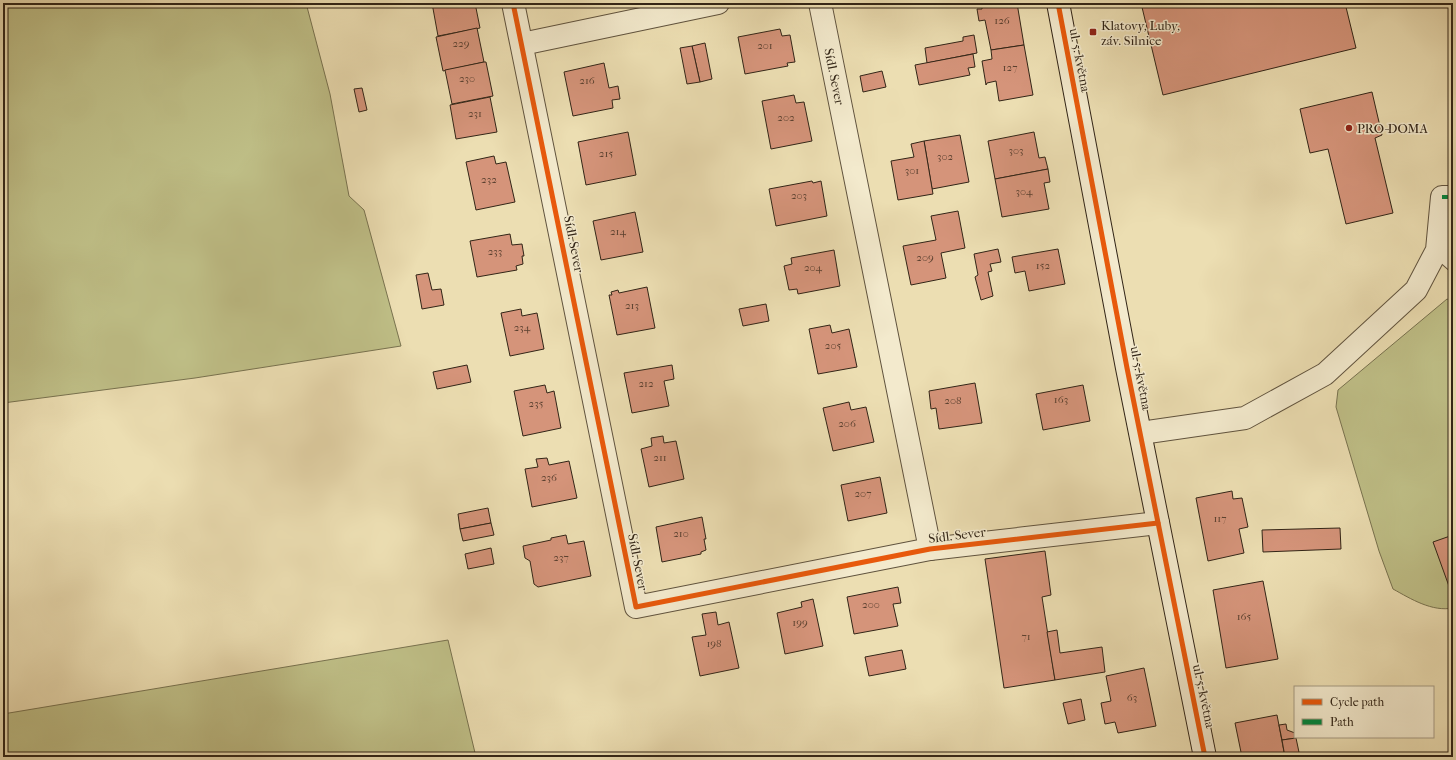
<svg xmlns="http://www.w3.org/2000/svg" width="1456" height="760" font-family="'IM FELL French Canon',serif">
<rect width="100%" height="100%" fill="#ecdeb2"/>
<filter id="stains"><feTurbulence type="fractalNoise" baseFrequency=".005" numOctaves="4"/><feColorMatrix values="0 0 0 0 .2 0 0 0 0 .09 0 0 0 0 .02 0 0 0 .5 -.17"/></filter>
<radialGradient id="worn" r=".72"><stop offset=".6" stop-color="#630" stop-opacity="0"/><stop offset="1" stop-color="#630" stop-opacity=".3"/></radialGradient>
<!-- green -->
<g fill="#bfbf87" stroke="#78724f">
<polygon points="3,3 306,3 330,94 349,196 364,210 401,346 195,378 3,403"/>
<path d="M1447,299L1453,301V608C1432,612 1411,599 1393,589L1379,551L1336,407L1338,390Z"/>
<polygon points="448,640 476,757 3,757 3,714"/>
</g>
<!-- building -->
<g fill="#d5947a" stroke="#322517">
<polygon points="432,3 475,3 480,28 438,36"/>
<polygon points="982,3 1017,3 1024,45 991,50 985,20 979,21 977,9 982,9"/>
<polygon points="1141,3 1345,3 1356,48 1163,95"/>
<polygon points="477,28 484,62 443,71 436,37"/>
<polygon points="780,29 782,36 790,35 795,62 787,63 788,66 745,74 738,37"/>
<polygon points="974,35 977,53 927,63 925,48 963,41 963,37"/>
<polygon points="705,43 712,79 700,82 692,46"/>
<polygon points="1024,45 1033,95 999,101 996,81 987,83 986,85 982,61 992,59 991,50"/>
<polygon points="692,46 700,82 687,84 680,48"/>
<polygon points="973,54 975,67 968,68 970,75 919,85 915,65"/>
<polygon points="484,62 486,62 493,96 452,104 445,70"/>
<polygon points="604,63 609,88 618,86 620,99 612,100 613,108 573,116 564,72"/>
<polygon points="882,71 886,87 863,92 860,76"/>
<polygon points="362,88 367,110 359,112 354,89"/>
<polygon points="1372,92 1382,135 1375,138 1393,213 1346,224 1328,149 1310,153 1300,109"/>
<polygon points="794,95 796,103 804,102 812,141 771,149 762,101"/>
<polygon points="490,97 497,132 456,139 450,105"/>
<polygon points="628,132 636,175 586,185 578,142"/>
<polygon points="1034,132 1039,158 1045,157 1048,169 995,179 988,141"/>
<polygon points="960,135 969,182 932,189 924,141"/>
<polygon points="924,141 933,194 898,200 891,161 914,157 911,144"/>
<polygon points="494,156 496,164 506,162 515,202 476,210 466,162"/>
<polygon points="1048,169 1050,182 1044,183 1049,209 1002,217 995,179"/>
<polygon points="812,181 813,183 821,181 827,216 776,226 769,189"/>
<polygon points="958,211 965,248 941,253 946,278 911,285 903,246 936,240 931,216"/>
<polygon points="635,212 643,252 601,260 593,221"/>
<polygon points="510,234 512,245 522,244 524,256 522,256 523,264 516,266 517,270 477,277 470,241"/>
<polygon points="998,249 1001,262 990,264 992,271 988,272 993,296 981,300 975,277 978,275 974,254"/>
<polygon points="1058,249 1065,284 1029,291 1025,271 1015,273 1012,257"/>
<polygon points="834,250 840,286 798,294 797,289 789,290 784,266 792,264 791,258"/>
<polygon points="428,273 432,290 441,289 444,305 422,309 416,275"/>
<polygon points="647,287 655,328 617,335 609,295 612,295 611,292 618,290 619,293"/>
<polygon points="766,304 769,321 743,326 739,309"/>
<polygon points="521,309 522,316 537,313 544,349 510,356 501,313"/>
<polygon points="830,325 832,333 849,329 857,367 818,374 809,329"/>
<polygon points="467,365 471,382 437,389 433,372"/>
<polygon points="672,365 674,379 664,381 669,406 632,413 624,373"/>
<polygon points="975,383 982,423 939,429 936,408 931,409 929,391"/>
<polygon points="545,385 547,393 554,391 561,428 523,436 514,391"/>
<polygon points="1083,385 1090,421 1043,430 1036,394"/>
<polygon points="849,402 851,410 866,407 874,442 833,451 823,408"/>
<polygon points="663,436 664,443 676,441 684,479 649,487 641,449 652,446 651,438"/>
<polygon points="547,458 549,465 569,461 577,498 532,507 525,469 538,467 536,459"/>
<polygon points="880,477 887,513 848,521 841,485"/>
<polygon points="1232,491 1233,499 1242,498 1248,527 1239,529 1244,553 1208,561 1196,498"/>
<polygon points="488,508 491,523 460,529 458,514"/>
<polygon points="702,517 706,539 704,539 706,550 701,552 701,554 662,562 656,527"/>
<polygon points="491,523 494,535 463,541 460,529"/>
<polygon points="1340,528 1341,549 1263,552 1262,530"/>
<polygon points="566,535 568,544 584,541 591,576 538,587 534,584 530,561 525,558 523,546 551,540 551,538"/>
<polygon points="1453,535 1453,588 1450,589 1433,542"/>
<polygon points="491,548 494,564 468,569 465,554"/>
<polygon points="1045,551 1051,595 1042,597 1055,680 1004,688 985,559"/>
<polygon points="1263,581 1278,659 1226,668 1213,590"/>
<polygon points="898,587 901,603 893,604 898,626 854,634 847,597"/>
<polygon points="813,599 823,646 785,654 777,613 802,607 801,602"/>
<polygon points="716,612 718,625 729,622 739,668 700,676 692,637 706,635 702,614"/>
<polygon points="1057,630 1060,653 1102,647 1105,672 1055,680 1047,632"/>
<polygon points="902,650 906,669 869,676 865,657"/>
<polygon points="1144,668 1156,726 1118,733 1115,722 1105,724 1101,703 1111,701 1106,676"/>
<polygon points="1081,699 1085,720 1068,724 1063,703"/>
<polygon points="1277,715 1285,757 1242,757 1235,723"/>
<polygon points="1286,724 1287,730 1295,733 1295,737 1296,738 1282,740 1279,725"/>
<polygon points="1296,738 1300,757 1285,757 1282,740"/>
</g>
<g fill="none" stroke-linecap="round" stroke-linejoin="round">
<!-- lane casing -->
<g stroke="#60533e" stroke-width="16">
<polyline id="lane" points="1437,250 1453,264"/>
</g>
<!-- street casing -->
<g stroke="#60533e" stroke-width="24">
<g id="street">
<polyline points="513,3 636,607 930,549 1158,523"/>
<path id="s1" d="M820,3L930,549"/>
<polyline points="522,44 718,3"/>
<polyline points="1141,433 1245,418 1325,374 1416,290 1437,250 1442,197 1453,197"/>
</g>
</g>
<!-- secondary casing -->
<g stroke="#322517" stroke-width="24">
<polyline id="secondary" points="1058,3 1127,368 1205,757"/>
</g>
<!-- lane -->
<use href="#lane" stroke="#f3eacd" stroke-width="14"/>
<!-- street -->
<use href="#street" stroke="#f3eacd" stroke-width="22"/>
<!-- secondary -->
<use href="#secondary" stroke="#f3eacd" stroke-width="22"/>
<!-- quiet -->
<polyline stroke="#00873e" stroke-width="4" stroke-dasharray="8 4" stroke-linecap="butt" points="1442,197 1453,197"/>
<!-- cycleway casing -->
<g stroke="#f3eacd" stroke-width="8">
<g id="cycleway">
<polyline points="513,3 636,607 930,549 1158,523"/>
<polyline points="1058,3 1127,368 1205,757"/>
</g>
</g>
<!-- cycleway -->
<use href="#cycleway" stroke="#e8590c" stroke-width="5"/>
</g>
<!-- markers -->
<g fill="#8f2418" stroke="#f3eacd" stroke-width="1.5">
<rect x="1089" y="28" width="8" height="8" rx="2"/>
<circle cx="1349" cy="128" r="4"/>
</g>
<g text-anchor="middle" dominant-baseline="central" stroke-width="3" stroke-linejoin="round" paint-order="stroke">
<!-- number labels -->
<g font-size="11" fill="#5b4130">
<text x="1002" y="20">126</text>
<text x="461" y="43">229</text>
<text x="765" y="45">201</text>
<text x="1010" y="67">127</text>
<text x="467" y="78">230</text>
<text x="587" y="80">216</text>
<text x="475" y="113">231</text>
<text x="786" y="117">202</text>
<text x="1016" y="150">303</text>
<text x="606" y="153">215</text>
<text x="945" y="156">302</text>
<text x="912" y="170">301</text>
<text x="489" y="179">232</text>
<text x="1024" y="191">304</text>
<text x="799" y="195">203</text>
<text x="618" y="231">214</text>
<text x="495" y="251">233</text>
<text x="925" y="257">209</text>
<text x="1043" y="265">152</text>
<text x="813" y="267">204</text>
<text x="632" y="305">213</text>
<text x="522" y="327">234</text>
<text x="833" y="345">205</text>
<text x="646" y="383">212</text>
<text x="1061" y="399">163</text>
<text x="953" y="400">208</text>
<text x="536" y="403">235</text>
<text x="847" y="423">206</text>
<text x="660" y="457">211</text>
<text x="549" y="477">236</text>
<text x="863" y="493">207</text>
<text x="1220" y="518">117</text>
<text x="681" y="533">210</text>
<text x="561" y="557">237</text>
<text x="871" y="604">200</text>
<text x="1244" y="616">165</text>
<text x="800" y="622">199</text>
<text x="1026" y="636">71</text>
<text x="714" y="643">198</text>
<text x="1132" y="697">63</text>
</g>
<!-- poi labels -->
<g font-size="13" fill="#322517" stroke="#f3eacd" text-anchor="start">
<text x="1101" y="25">Klatovy, Luby,<tspan x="1101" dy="15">záv. Silnice</tspan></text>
<text x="1357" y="128">PRO-DOMA</text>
</g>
<!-- street labels -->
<g font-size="13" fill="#322517" stroke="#f3eacd">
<text transform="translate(1080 60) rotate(79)">ul. 5. května</text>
<text stroke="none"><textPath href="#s1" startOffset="75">Sídl. Sever</textPath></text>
<text transform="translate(574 244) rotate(79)">Sídl. Sever</text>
<text transform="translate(1141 378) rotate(79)">ul. 5. května</text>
<text transform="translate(957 535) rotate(-7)">Sídl. Sever</text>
<text transform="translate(638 562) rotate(79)">Sídl. Sever</text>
<text transform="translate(1204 696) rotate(78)">ul. 5. května</text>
</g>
</g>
<!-- margin -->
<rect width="1456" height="760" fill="none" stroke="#ecdeb2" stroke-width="16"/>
<rect x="4" y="4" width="1448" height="752" fill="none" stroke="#322517" stroke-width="2"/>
<rect x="8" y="8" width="1440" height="744" fill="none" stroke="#322517"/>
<!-- legend -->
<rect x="1294" y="686" width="140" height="52" fill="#f3eacd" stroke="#a69b84"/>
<rect x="1302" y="699" width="20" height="6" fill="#e8590c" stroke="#a69b84"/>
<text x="1330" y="706" font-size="12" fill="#322517">Cycle path</text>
<rect x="1302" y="719" width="20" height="6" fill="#00873e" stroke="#a69b84"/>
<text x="1330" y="726" font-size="12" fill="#322517">Path</text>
<rect width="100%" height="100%" filter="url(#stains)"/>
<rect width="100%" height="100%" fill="url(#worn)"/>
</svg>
